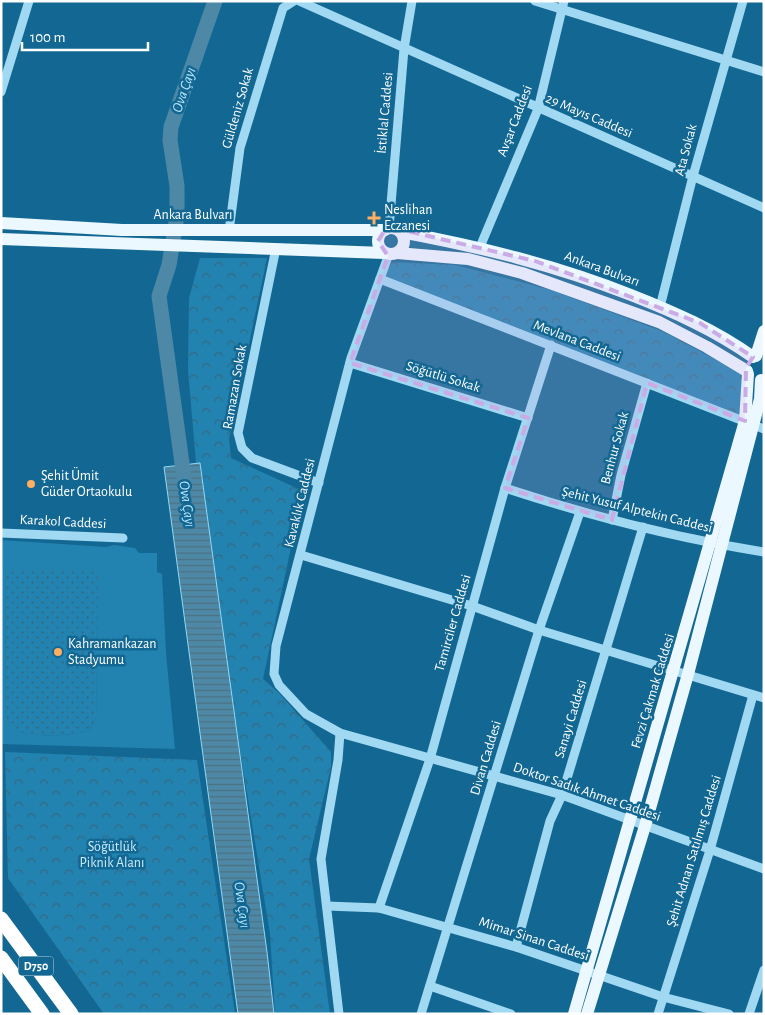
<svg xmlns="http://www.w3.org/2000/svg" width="765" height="1015" font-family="'Alegreya Sans',sans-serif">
<defs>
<pattern id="grass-dots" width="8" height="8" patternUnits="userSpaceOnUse" patternTransform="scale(1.25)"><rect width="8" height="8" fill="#2282b0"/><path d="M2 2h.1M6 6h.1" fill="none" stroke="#356a83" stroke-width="1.8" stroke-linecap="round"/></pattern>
<pattern id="park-crowns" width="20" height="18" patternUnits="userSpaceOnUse" patternTransform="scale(1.25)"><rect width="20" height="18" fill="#2282b0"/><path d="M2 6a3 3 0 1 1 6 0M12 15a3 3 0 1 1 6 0" fill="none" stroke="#356a83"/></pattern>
<pattern id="water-rules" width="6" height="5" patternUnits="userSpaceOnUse" patternTransform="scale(1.25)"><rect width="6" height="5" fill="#4d89a6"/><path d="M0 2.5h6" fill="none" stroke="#4d7182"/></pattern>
</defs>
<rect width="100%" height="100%" fill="#136893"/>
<!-- grass -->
<path fill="url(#grass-dots)" d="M6,569H99L96,718L89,730C75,737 22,738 10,728L5,711Z"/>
<!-- park -->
<g fill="url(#park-crowns)">
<polygon points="200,258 267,258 229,439 231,458 303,491 263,679 279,693 331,752 331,767 309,859 330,1014 275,1014 270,934 216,603 197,474 188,370 189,298"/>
<polygon points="392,262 455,265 551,290 664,332 744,375 742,416 380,279"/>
<polygon points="5,752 197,760 235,1014 104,1014 8,878"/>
</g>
<!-- pitch -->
<path fill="#2282b0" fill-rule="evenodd" d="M1,540L106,547L114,545L135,548L139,553H157V572L162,574L166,653L175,749L1,744ZM6,569H98L96,718L89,730C75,737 22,738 10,727L5,711Z"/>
<!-- water -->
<polygon fill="url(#water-rules)" stroke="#93d7f5" points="200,463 267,952 274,1014 238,1014 164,467"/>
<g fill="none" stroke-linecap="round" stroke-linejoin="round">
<!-- river -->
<polyline stroke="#4d89a6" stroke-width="15" points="185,485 159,296 169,265 177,216 177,186 170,140 171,127 215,1"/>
<!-- minor -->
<g stroke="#a1d8f2" stroke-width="9">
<polyline points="299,1 764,208"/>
<polyline points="535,1 764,72"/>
<polyline points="1,92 29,1"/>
<polyline points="389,228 404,49 412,1"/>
<polyline points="229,231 240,148 283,8 294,1"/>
<polyline points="480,247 538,109 564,1"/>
<polyline points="276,248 238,433 242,448 252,458 319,483"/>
<polyline points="389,254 351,358 276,646 274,674 279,685 306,714 340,733 562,795 764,869"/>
<polyline points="380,279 764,429"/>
<polyline points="660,307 693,176 743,1"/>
<polyline points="350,363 528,418"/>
<path d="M505,488C590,516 676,538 764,552"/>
<polyline points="612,520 621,475 647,383"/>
<polyline points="1,533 123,538"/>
<polyline points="301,555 472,606 539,630 764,698"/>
<polyline points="327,906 379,908 516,947 663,997 729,1014"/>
<polyline points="379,908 430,759 505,488 551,345"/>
<polyline points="516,947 550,821 562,795 643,527"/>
<polyline points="430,986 511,1014"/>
<polyline points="339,1014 321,859 338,760 340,733"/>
<polyline points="421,1014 539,630 580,512"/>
<polyline points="658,1014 710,850 753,695"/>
<polyline points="749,1014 764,970"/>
</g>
<!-- major -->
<g stroke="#ecf8ff" stroke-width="12">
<polyline points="1,223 122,230 385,230"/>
<circle cx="391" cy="241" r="13"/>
<path d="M401,232C481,247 555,265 631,295C674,312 715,330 753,357"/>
<polyline points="1,239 384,253"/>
<polyline points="397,253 468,259 522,273 659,322 707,347 747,371"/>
<polyline points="756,356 764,331"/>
<polyline points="574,1014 745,421 748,374"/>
<polyline points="587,1014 645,826 688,674 760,399 761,380"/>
</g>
<!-- highway -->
<g stroke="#fff" stroke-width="15">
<polyline points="1,919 71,1014"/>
<polyline points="1,958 42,1014"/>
</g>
</g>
<!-- marked area -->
<path fill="#caabe5" fill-opacity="0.2" stroke="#caabe5" stroke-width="4" stroke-dasharray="10 6" stroke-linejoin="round" d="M394,228L535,261L700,323L753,357L746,368L745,421L647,383L612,520L505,488L528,418L350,363L388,256L378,241L385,230Z"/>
<!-- markers -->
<g fill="#ffae62" stroke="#136893" stroke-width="2">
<path d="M371.5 210.5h5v5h5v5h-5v5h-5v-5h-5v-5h5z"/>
<circle cx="31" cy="484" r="5"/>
<circle cx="58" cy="652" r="5"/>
</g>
<g text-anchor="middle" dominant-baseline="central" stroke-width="5" stroke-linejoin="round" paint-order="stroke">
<!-- shield labels -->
<rect fill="#136893" stroke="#b8d2df" stroke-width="1" x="18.5" y="956.5" width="35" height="19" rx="4"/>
<g font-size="12" font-weight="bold" fill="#fff">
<text x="36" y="966">D750</text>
</g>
<!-- street labels -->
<g font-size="14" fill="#fff" stroke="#136893">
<text transform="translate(238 108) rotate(-74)">Güldeniz Sokak</text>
<text transform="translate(385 113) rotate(-85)">İstiklal Caddesi</text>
<text transform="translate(589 116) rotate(23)">29 Mayıs Caddesi</text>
<text transform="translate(515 121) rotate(-69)">Avşar Caddesi</text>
<text transform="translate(686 150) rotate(-75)">Ata Sokak</text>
<text x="193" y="215">Ankara Bulvarı</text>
<text transform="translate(602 269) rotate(20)">Ankara Bulvarı</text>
<text transform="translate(577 341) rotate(21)">Mevlana Caddesi</text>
<text transform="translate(443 377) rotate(17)">Söğütlü Sokak</text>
<text transform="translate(235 387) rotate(-80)">Ramazan Sokak</text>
<text transform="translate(615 448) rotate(-75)">Benhur Sokak</text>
<text transform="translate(300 503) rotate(-76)">Kavaklık Caddesi</text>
<text transform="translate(637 510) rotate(14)">Şehit Yusuf Alptekin Caddesi</text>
<text transform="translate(63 522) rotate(3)">Karakol Caddesi</text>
<text transform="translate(453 623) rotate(-74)">Tamirciler Caddesi</text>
<text transform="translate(653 691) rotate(-73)">Fevzi Çakmak Caddesi</text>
<text transform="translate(571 719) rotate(-73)">Sanayi Caddesi</text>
<text transform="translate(486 758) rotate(-73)">Divan Caddesi</text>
<text transform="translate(587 792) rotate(19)">Doktor Sadık Ahmet Caddesi</text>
<text transform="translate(694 851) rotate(-73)">Şehit Adnan Satılmış Caddesi</text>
<text transform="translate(534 939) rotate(18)">Mimar Sinan Caddesi</text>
</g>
<!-- poi labels -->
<g font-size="14" fill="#fff" stroke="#136893" text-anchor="start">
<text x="384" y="210">Neslihan<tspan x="384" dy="16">Eczanesi</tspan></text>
<text x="41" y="476">Şehit Ümit<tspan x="41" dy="16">Güder Ortaokulu</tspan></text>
<text x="68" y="644">Kahramankazan<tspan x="68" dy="16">Stadyumu</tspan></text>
</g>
<!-- park labels -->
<g font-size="14" fill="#c8ecfd" stroke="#136893">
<text x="112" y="847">Söğütlük<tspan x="112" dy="16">Piknik Alanı</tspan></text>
</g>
<!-- water labels -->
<g font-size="15" font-style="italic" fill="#b5e4fa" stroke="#136893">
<text transform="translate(184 90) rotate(-71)">Ova Çayı</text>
<text transform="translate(187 504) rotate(82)">Ova Çayı</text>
<text transform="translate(242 905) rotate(82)">Ova Çayı</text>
</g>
</g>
<!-- border -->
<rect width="765" height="1015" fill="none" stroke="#ffffff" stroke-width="5"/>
<!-- scale -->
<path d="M22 42v8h126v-8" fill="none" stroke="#ffffff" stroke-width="2.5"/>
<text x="30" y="42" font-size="15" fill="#ffffff" stroke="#136893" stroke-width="4" paint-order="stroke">100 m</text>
</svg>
